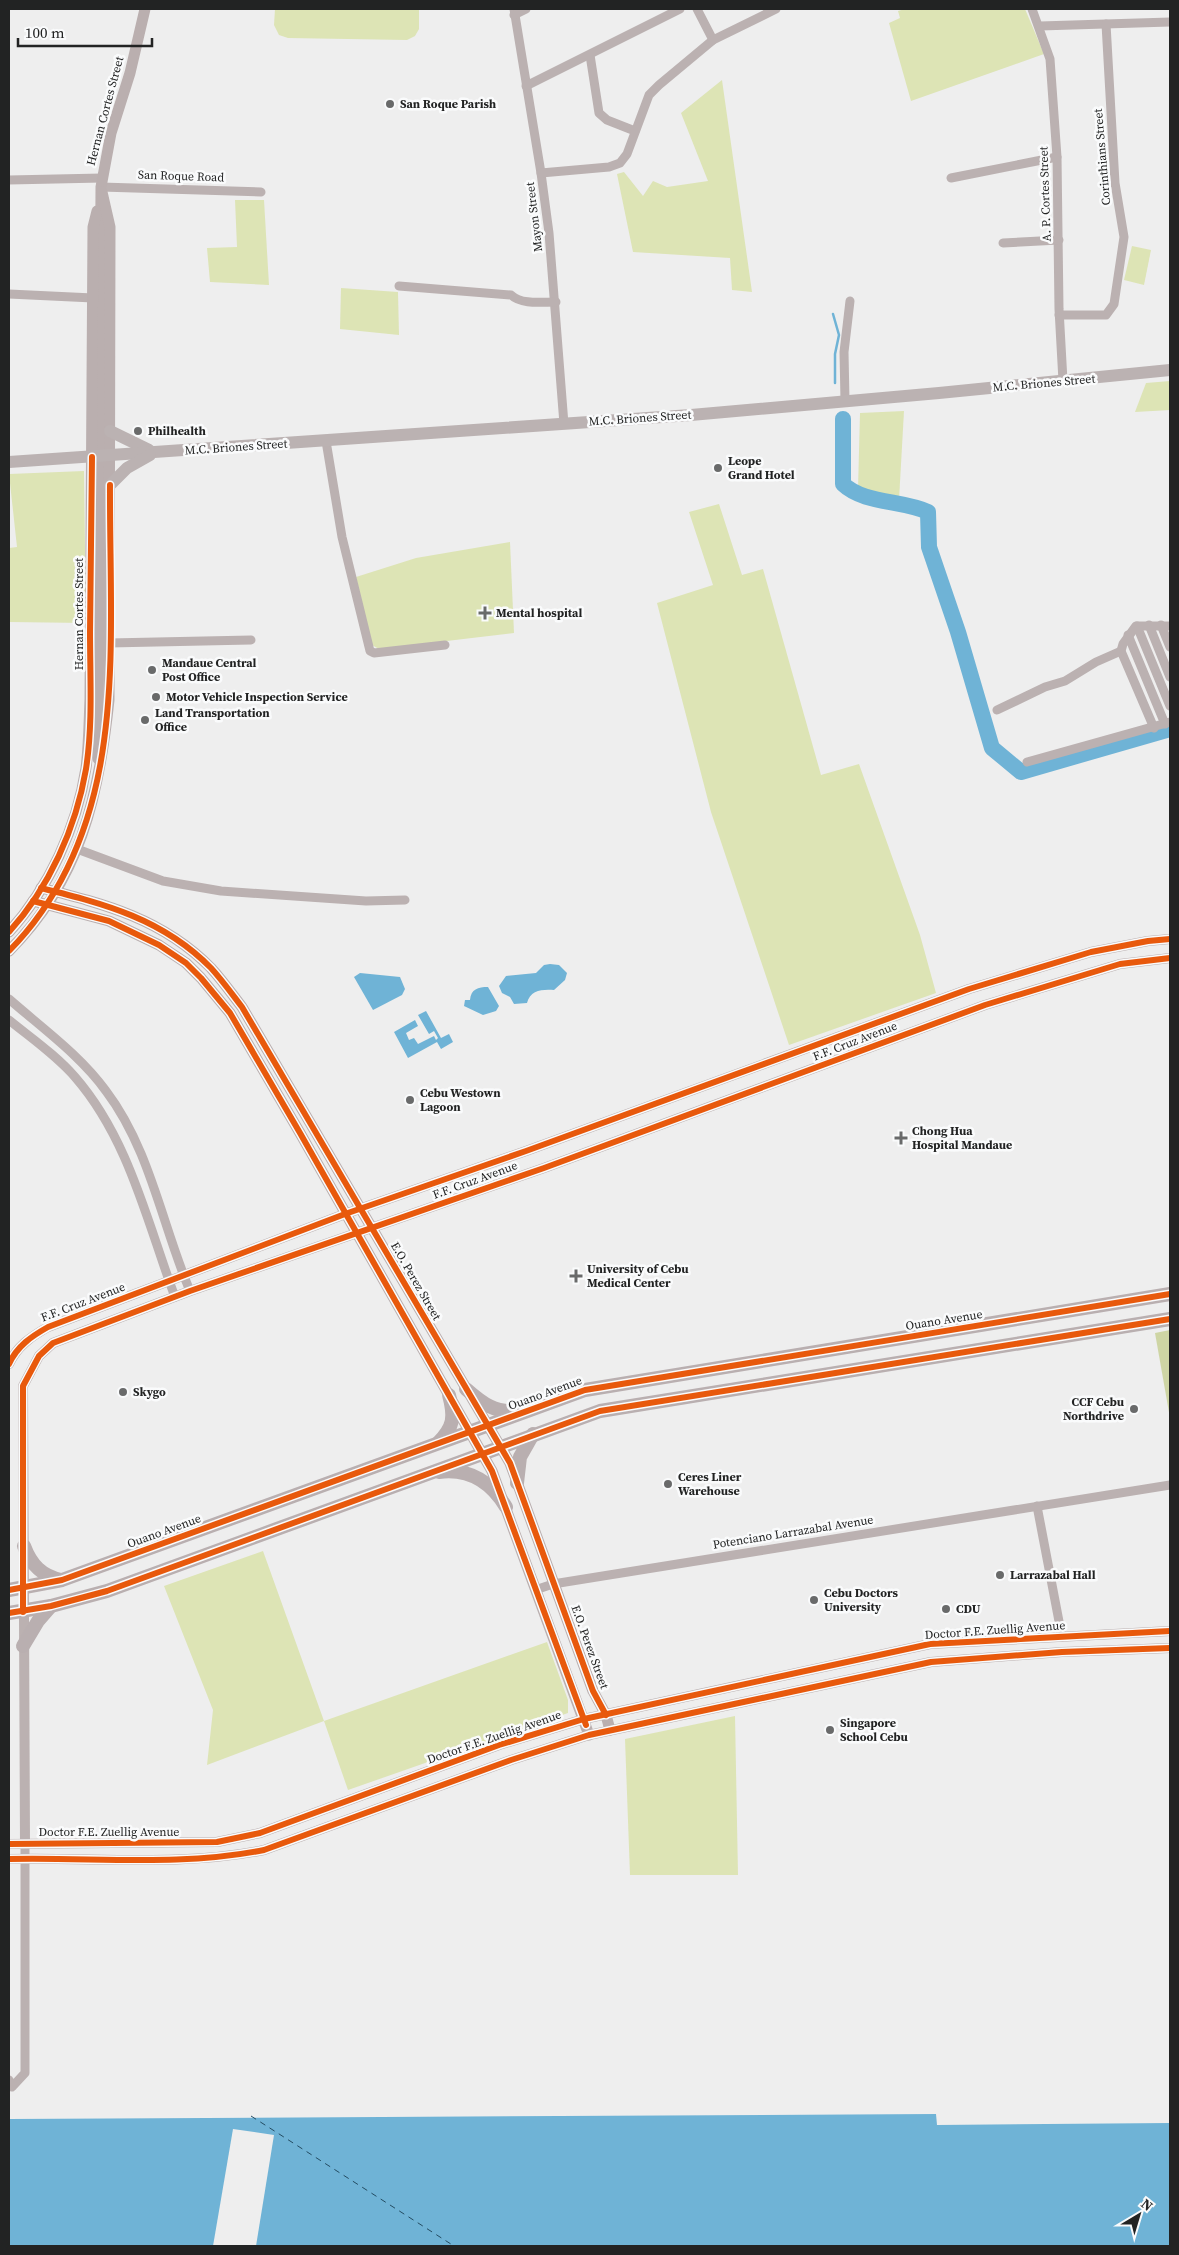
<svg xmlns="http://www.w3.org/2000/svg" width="1179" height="2255" font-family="'Source Serif 4',serif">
<rect width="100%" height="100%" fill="#eee"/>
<!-- green -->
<g fill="#dde4b5">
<polygon points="275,9 419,9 419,29 415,36 407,40 288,38 279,35 274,25"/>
<polygon points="905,9 1025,9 1044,54 911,101 889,23 900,18 898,11"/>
<polygon points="722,80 752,292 732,290 730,258 633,252 617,174 624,172 643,196 653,181 667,187 708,181 681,113"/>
<polygon points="235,200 264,200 269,285 210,282 207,248 237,247"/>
<polygon points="1132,246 1151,250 1144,285 1124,280"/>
<polygon points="341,288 398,292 399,335 340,329"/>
<polygon points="1170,381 1170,410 1135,412 1146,383"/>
<polygon points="904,411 899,500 858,489 860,413"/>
<polygon points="84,471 86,623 9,622 9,548 17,547 9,474"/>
<polygon points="719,504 742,575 763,569 821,775 859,764 920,935 936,993 789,1045 711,812 657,603 713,585 689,512"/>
<polygon points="510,542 514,633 379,649 372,645 356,577 416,558"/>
<polygon points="263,1551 324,1721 547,1642 568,1700 568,1713 348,1790 324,1721 207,1765 213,1710 164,1586"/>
<polygon points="735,1716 738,1875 630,1875 625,1739"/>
</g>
<!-- forest -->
<polygon fill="#ced5a4" points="1170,1330 1170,1418 1155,1333"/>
<!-- water -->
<g fill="#6fb3d6">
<path d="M550,964L559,965L567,973L565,980L554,990C543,989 530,990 527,1003L514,1004L510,997L502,993L499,986L506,976L536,973L544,965Z"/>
<polygon points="360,973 400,977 405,989 402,995 373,1010 354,977"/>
<path d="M488,987L499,1006L496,1011L483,1015L464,1006L465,1000H470C471,989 478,987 488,987Z"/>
<polygon points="426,1011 441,1038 449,1034 453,1042 441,1049 437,1042 408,1058 394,1032 415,1020 418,1026 406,1033 409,1040 414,1038 418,1044 434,1036 436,1040 438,1038 434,1031 429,1034 418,1015"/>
<polygon points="936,2114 937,2125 1170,2123 1170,2246 9,2246 9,2119"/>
</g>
<!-- pier -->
<polygon fill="#eee" points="233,2129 274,2135 256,2246 213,2246"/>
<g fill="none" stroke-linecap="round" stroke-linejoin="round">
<!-- stream -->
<polyline stroke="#6fb3d6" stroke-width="2.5" points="833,314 839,335 835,354 835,383"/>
<!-- river -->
<path stroke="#6fb3d6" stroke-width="16" d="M843,419V484C864,504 902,500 928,512L929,547L958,632L992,748L1021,772L1170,729"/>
<!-- ferry -->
<polyline stroke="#244c62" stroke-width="1" stroke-dasharray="6 5" stroke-linecap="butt" points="251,2116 454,2246"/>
<!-- minor -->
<g stroke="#bbb1b1" stroke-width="9">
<polyline points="514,9 541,173 549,233 564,424"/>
<polyline points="697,9 713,40"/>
<polyline points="1032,9 1050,59 1057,157 1059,309 1063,381"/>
<polyline points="514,15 526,9"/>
<polyline points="1040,26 1170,22"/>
<polyline points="590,55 599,113 607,120 635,131"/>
<polyline points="526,86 680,9"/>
<polyline points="541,173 609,167 620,163 627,154 649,95 659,85 713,40 776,9"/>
<polyline points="951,178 1057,157"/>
<polyline points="9,180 102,178"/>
<polyline points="101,187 261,192"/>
<polyline points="1003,243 1059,240"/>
<path d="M399,286L511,295C522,305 541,302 556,302"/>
<polyline points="9,294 93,298"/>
<polyline points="1059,315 1106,315 1114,304 1124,237 1115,183 1106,24"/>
<polyline points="845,401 844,352 850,301"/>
<polyline points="326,441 342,537 370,651 374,653 445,645"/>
<polyline points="1149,625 1170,677"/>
<polyline points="1161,625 1170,647"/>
<polyline points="1137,626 1170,706"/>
<polyline points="1128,635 1165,724"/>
<polyline points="109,643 251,640"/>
<polyline points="997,710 1045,687 1065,681 1096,662 1121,651"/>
<polyline points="1154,728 1121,651 1123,644 1136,626 1170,626"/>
<polyline points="1027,762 1170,722"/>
<polyline points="77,849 163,881 221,891 366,901 405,900"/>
<path d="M9,999C42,1028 80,1055 106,1091C150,1149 162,1225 190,1291"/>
<path d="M9,1020C31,1038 56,1055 75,1077C129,1139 147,1222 175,1297"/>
<polyline points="1037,1506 1062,1637"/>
<polyline points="538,1589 553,1584 1170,1485"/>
<polyline points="9,2080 12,2087 25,2073 25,1844"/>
</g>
<!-- tertiary -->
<g stroke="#bbb1b1" stroke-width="10">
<path d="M9,1364C17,1346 32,1336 48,1327L345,1214L526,1151L969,989L1091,952L1148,941L1170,939"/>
<polyline points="9,1844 217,1842 260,1833 499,1745 584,1719 930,1644 1170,1631"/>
<polyline points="25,1844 23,1386 39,1356 53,1343 190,1291 544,1168 985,1005 1120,964 1170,958"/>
<path d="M9,1859C95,1857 180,1867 264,1850L511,1760L589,1735L931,1662L1062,1652L1170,1648"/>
</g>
<!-- secondary -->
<g stroke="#baafaf" stroke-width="11">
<polyline points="98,759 101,187 111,133 130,73 145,9"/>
<path d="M41,888C105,904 163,919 211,968C222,980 232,994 242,1007L510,1463L593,1691L606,1715L610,1730"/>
<polyline points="33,901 109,921 159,945 186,963 201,978 230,1013 300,1133 492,1471 589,1735"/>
<path d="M9,932C49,888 77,827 86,768C89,745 89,722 90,699L93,227L97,211"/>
<path d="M9,951C80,880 99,797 109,700L110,227L102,192"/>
</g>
<!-- primary -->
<g stroke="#bbb2b2" stroke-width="12">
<polyline points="110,431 149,450"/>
<polyline points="9,462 691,415 939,393 1170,370"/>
<polyline points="110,485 127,468 150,455"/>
</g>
<!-- trunk -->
<g stroke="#b9afb0" stroke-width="14">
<path d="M466,1389C483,1404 495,1413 518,1411"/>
<path d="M438,1443C454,1427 455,1417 449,1395"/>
<path d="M439,1472C470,1468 491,1482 506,1507"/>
<polyline points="517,1483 520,1457 533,1434"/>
<path d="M24,1546C31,1565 42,1576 61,1580"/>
<polyline points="9,1590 62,1580 585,1390 1170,1294"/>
<polyline points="9,1613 51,1606 107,1591 600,1411 1170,1319"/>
<polyline points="23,1646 38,1621 51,1606"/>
</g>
<!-- cycleway casing -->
<g stroke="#fafbfc" stroke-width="9">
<g id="cycleway">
<path d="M41,888C105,904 163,919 211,968C222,980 232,994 242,1007L510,1463L593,1691L606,1715"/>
<polyline points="33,901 109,921 159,945 186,963 201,978 230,1013 300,1133 492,1471 586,1725"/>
<path d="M9,932C49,888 76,828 86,769C93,724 90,677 90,632C91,574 91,515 92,457"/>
<path d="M9,951C132,826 109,646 110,485"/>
<path d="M9,1364C17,1346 32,1336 48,1327L345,1214L526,1151L969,989L1091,952L1148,941L1170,939"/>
<polyline points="9,1590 62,1580 585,1390 1170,1294"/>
<polyline points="23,1612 23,1386 39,1356 53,1343 190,1291 544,1168 985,1005 1120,964 1170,958"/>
<polyline points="9,1613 51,1606 107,1591 600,1411 1170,1319"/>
<polyline points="9,1844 217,1842 260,1833 499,1745 584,1719 930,1644 1170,1631"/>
<path d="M9,1859C95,1857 180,1867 264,1850L511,1760L589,1735L931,1662L1062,1652L1170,1648"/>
</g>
</g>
<!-- cycleway -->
<use href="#cycleway" stroke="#e8590c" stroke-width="6"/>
</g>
<!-- markers -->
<g fill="#696a6a" stroke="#fafbfc" stroke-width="2">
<circle cx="390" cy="104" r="5"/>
<circle cx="138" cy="431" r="5"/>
<circle cx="718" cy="468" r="5"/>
<path d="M482.5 605.5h5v5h5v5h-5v5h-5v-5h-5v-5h5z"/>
<circle cx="152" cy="670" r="5"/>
<circle cx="156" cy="697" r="5"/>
<circle cx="145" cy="720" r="5"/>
<circle cx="410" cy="1100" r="5"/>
<path d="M898.5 1130.5h5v5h5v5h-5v5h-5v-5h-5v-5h5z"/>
<path d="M573.5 1268.5h5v5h5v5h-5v5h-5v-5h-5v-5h5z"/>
<circle cx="123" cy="1392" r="5"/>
<circle cx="1134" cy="1409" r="5"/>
<circle cx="668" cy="1484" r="5"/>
<circle cx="1000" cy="1575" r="5"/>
<circle cx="814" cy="1600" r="5"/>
<circle cx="946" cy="1609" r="5"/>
<circle cx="830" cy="1730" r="5"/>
</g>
<g text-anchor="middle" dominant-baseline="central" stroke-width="5" stroke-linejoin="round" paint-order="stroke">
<!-- poi labels -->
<g font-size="12" font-weight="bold" fill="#222323" stroke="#fafbfc" text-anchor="start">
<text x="400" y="104">San Roque Parish</text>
<text x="148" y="431">Philhealth</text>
<text x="728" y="461">Leope<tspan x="728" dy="14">Grand Hotel</tspan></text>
<text x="496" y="613">Mental hospital</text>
<text x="162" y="663">Mandaue Central<tspan x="162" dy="14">Post Office</tspan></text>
<text x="166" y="697">Motor Vehicle Inspection Service</text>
<text x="155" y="713">Land Transportation<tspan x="155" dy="14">Office</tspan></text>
<text x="420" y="1093">Cebu Westown<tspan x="420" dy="14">Lagoon</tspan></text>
<text x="912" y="1131">Chong Hua<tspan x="912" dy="14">Hospital Mandaue</tspan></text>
<text x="587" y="1269">University of Cebu<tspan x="587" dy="14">Medical Center</tspan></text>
<text x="133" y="1392">Skygo</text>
<text x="1124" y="1402" text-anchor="end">CCF Cebu<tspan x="1124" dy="14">Northdrive</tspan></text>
<text x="678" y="1477">Ceres Liner<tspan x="678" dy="14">Warehouse</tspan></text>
<text x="1010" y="1575">Larrazabal Hall</text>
<text x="824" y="1593">Cebu Doctors<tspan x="824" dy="14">University</tspan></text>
<text x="956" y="1609">CDU</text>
<text x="840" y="1723">Singapore<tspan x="840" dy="14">School Cebu</tspan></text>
</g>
<!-- street labels -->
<g font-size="12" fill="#222323" stroke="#fafbfc">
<text transform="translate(105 111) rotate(-75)">Hernan Cortes Street</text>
<text transform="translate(1102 157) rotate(-95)">Corinthians Street</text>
<text transform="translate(181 176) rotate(2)">San Roque Road</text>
<text transform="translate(1045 194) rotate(-92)">A. P. Cortes Street</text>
<text transform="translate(534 217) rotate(-97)">Mayon Street</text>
<text transform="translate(1044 383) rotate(-5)">M.C. Briones Street</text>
<text transform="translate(640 418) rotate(-4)">M.C. Briones Street</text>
<text transform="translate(236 447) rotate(-4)">M.C. Briones Street</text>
<text transform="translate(79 614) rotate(-90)">Hernan Cortes Street</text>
<text transform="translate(855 1041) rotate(-21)">F.F. Cruz Avenue</text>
<text transform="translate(475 1180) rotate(-20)">F.F. Cruz Avenue</text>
<text transform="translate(416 1281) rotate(60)">E.O. Perez Street</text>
<text transform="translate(83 1302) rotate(-21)">F.F. Cruz Avenue</text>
<text transform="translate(944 1320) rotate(-9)">Ouano Avenue</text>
<text transform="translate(545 1393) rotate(-20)">Ouano Avenue</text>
<text transform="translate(164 1531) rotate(-20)">Ouano Avenue</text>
<text transform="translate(793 1532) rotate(-9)">Potenciano Larrazabal Avenue</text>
<text transform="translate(995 1630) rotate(-4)">Doctor F.E. Zuellig Avenue</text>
<text transform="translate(590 1647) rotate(70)">E.O. Perez Street</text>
<text transform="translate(494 1737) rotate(-19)">Doctor F.E. Zuellig Avenue</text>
<text x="109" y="1832">Doctor F.E. Zuellig Avenue</text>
</g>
</g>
<!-- border -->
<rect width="1179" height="2255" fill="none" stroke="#222323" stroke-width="20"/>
<!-- north arrow -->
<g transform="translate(1139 2215) rotate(38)" stroke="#fafbfc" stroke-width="4" paint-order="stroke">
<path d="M0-4L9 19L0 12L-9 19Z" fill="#222323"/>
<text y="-8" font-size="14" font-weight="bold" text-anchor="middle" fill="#222323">N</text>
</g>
<!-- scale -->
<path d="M18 38v8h134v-8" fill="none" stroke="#222323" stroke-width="2.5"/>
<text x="25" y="38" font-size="15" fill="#222323" stroke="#fafbfc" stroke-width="4" paint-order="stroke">100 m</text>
</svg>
